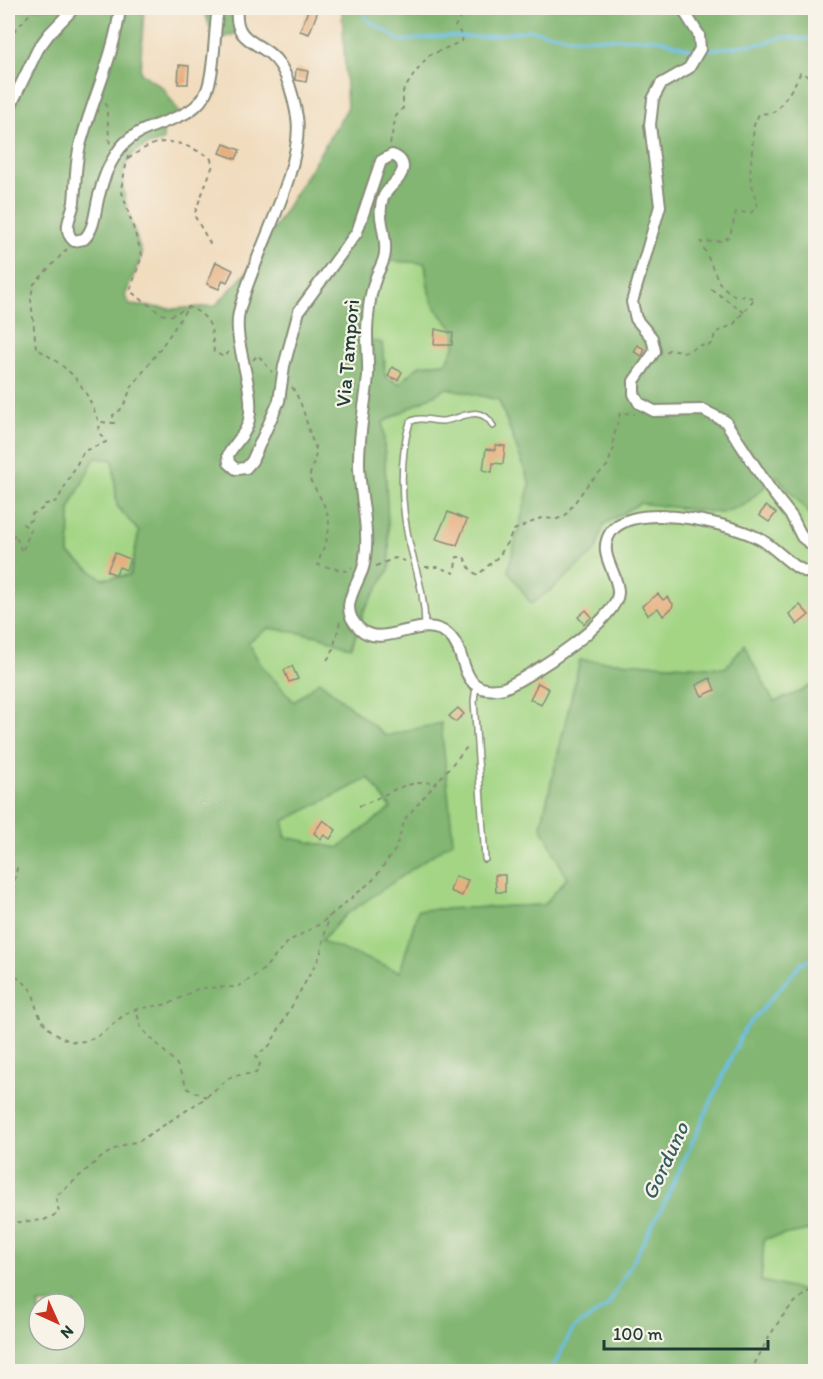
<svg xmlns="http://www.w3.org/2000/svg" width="823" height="1379" font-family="Itim,sans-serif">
<rect width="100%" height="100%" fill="#f7f3e8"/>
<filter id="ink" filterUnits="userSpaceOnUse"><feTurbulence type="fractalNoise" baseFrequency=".0167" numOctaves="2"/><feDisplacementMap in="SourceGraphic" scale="12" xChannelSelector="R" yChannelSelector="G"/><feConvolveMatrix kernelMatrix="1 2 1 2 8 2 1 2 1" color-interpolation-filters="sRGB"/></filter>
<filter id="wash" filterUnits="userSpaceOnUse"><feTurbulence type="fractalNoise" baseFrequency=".008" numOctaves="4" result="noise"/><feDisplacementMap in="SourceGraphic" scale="24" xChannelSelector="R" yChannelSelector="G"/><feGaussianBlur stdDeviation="1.35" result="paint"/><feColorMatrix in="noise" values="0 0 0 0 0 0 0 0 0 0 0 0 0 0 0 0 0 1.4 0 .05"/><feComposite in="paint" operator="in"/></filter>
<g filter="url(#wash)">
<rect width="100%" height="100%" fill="#f1dcbe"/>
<!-- green -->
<g fill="#a3d584" stroke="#61895c" stroke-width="1.5">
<path d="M392,261L425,263C427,274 427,290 432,301C447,330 469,325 446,363L420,365L399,384L384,376L385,361L362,339L371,272Z"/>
<polygon points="447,387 499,400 530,484 508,570 596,550 604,524 640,503 721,513 744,505 777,476 815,520 815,683 800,692 774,702 725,668 580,660 541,826 567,878 544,905 418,910 400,972 321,942 344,916 441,724 386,736 319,682 294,702 261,665 248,642 269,628 319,636 352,647 364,610 390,568 383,422"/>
<polygon points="95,458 113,459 117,506 139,532 130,575 102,579 69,554 70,507"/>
<polygon points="369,778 391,808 338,848 285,837 283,821"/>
<polygon points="815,1226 815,1294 761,1281 764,1239 808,1230"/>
</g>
<!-- forest -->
<g fill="#82b672" stroke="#507a53" stroke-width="1.5" fill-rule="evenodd">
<path d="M13,8H144L140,72L163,88L181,115L163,122V141C96,152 130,214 142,255L125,296L130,305L173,309L215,306L248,271L347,109L342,8H815V520L777,476L744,505L721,513L640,503L604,524L596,550L555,587L531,604L508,570L530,484L499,400L447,388L383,422L390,568L364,610L351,648L319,636L269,628L248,642L261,665L294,702L319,681L386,736L441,723L453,841L344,916L321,941L400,972L418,910L544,905L567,878L541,826L580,660L725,668L744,646L774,702L800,692L815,683L816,1143L811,1154L815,1159V1226L808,1230L764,1239L761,1281L815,1294V1371H8V473L16,462L8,420V25ZM392,261L425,263C427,274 427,290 432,301C446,330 469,326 446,363L420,365L399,384L385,376L382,343L362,339L371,272ZM95,458L113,460L117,506L139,532L130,575L102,579L69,554L70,507ZM369,778L391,808L338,848L285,837L284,821ZM39,1304H75V1340H39Z"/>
<polygon points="203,8 237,8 240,32 215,41"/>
</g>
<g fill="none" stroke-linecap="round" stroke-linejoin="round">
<!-- stream -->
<g stroke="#6cbfe8" stroke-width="3">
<polyline points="363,8 365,18 401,41 445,36 483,37 530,30 574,38 659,39 693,50"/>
<polyline points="706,50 764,43 782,37 816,40"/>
<polyline points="538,1372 554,1365 573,1329 608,1306 664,1204 744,1030 802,963 816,958"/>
</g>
</g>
<g id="blocks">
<!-- building -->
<g fill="#e6af7e">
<polygon points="309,8 319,8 309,34 300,31"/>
<polygon points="179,65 189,66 188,84 178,84"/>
<polygon points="296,69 308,71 306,82 295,80"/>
<polygon points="224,144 240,150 236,159 220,153"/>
<polygon points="216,262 233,270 227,282 223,280 219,289 207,284"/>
<polygon points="435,329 453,333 452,345 434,345"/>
<polygon points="637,345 645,349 642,356 634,352"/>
<polygon points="392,367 402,372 398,380 388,376"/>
<polygon points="495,445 505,446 503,464 493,463 492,472 483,470 486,449 495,450"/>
<polygon points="766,506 776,513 769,522 759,515"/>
<polygon points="448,512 467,520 457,545 436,539"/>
<polygon points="115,553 130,559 126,570 119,567 116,575 107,571"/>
<polygon points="658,594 663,600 667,597 673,604 672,608 663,616 658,608 648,615 642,606"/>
<polygon points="800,605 809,615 797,625 789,614"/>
<polygon points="586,610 592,617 584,624 578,617"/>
<polygon points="292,666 298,679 289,682 284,670"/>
<polygon points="710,678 715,690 702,696 696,685"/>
<polygon points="538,683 549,689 541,705 530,699"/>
<polygon points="458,708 464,714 455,722 449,716"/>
<polygon points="323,820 336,830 330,839 324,835 321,839 314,833"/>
<polygon points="495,875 505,875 505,892 496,892"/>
<polygon points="455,876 468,880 462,896 450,891"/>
</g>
</g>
</g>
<g filter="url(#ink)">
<use href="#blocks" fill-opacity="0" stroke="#888c79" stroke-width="1.5"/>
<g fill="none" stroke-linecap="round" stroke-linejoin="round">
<!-- service casing -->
<g stroke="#888c79" stroke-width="8">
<g id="service">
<path d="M425,627C425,592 415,569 408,537C401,502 399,457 410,422C419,416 431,421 442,421C460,420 481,402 493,426"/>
<polyline points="476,686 474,701 485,859"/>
</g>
</g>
<!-- minor casing -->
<g stroke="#888c79" stroke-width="14">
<g id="minor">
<path d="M120,8C115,53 93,98 81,142C75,161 76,182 74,202C72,215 61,230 74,241L84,239C96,228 95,206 100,192C103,179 109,165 116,154C139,116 192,128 207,90C215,70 214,31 218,8"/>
<path d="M237,8C233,46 264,40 280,65C289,79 294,100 297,117C305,168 251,260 239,312C232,343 256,387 249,420C246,435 235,442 228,455L229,463L236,469L246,468L252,461L279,401L284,366L299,311L357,232L381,161L392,155C398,157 403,161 403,168C402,180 387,187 383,198C376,216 387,233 385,252C385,261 379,269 376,277C371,290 369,304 368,317C365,337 369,357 368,376C365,407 358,436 359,467C360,495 368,521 366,548C365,556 365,564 362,571C354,591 339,609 359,628C383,652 422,611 449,635C470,655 457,698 504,688C529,677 617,621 618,593C619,576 601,558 607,540C620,496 729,523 758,538C777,547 794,573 816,574"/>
<polyline points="682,8 699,35 700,49 689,68 661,84 653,99 650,125 660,206 632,302 636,319 652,338 655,351 634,381 634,394 639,403 654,411 703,410 725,421 770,489 792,517 802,537 816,548"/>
<polyline points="8,111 38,49 49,34 74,8"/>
</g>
</g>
<!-- path -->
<g stroke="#888c79" stroke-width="2" stroke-dasharray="4.5 4.5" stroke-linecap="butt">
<polyline points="813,8 816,11"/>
<polyline points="8,38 35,8"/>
<polyline points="106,103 110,146"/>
<polyline points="390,144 396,116 403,108 403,91 413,76 428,56 462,41 463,36 455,26 468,8"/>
<path d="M128,156L121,189L142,255L130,291L161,314L170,316L189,307C214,319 211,328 214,352L224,357L231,350"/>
<path d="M128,159C161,134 175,139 210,157L213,165L194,215L211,245"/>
<path d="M67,249L33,285L31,299L36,348C75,372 84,383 100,425"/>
<polyline points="711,289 745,313"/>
<path d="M666,352L670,349L686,352L700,345L708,346L713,342L715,333L734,324L755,298L733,295L720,284L701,242L723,241L730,236L736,212L751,213L757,206L750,176L754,125L759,114C763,113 771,114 775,111C780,108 799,79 800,73L811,77L816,74"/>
<polyline points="253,360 258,355 272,372"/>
<path d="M292,387C307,410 305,427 317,451L309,478C319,496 333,514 328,534C326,545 320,553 318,565L346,571L352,567"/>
<path d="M8,546L15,534L22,552L31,530L23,524L31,520L32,514L42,509L43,505L57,501L84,451L106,442L98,431L101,422L114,423L113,415C126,409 126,396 133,385C152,360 171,335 187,308"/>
<polyline points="376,566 395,558 405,561"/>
<polyline points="425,567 438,567 454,573 457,557 464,557 471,571 478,575 500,555 514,530 541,518 557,519 565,516 588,484 607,466 614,448 613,440 620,413 635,414"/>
<polyline points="327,660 332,653 341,618"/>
<path d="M359,806C390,795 399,780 436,783"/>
<polyline points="8,871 17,868 8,915"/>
<path d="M8,971C15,976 28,984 32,992C35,998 35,1005 37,1010C44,1029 64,1045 85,1041C107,1036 116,1016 136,1009"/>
<polyline points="207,1096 232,1076 256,1073 260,1064 256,1056 270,1045 320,956 329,916"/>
<path d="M8,1223L44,1220L59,1213L56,1196C81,1178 106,1144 138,1142L207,1097L188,1089L176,1063L141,1028L136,1009L169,1004L199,988L238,987L262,971L289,941L320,924L373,880L395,850L405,819L468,746"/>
<path d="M750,1372C769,1339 781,1306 816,1287"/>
</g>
<!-- service -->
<use href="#service" stroke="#fff" stroke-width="5"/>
<!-- minor -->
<use href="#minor" stroke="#fff" stroke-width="10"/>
</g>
</g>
<g text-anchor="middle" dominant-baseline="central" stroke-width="4.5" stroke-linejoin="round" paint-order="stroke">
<!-- street labels -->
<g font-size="21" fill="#1f3d34" stroke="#f7f3e8">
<text transform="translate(347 353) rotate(-85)">Via Tamporì</text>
</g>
<!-- water labels -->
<g font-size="22" font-style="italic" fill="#325e61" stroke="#f7f3e8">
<text transform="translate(665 1161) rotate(-65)">Gorduno</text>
</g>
</g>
<!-- margin -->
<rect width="823" height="1379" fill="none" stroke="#f7f3e8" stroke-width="30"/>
<!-- north arrow -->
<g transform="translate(57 1322) rotate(135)"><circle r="28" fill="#f7f3e8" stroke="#a1aaa0" stroke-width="1.5"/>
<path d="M0-4.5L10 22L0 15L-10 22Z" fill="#c8321e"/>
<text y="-9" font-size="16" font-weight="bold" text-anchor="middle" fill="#1f3d34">N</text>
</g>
<!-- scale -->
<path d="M604 1340v9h164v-9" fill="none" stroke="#1f3d34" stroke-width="3"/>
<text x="613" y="1340" font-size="18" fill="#1f3d34" stroke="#f7f3e8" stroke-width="4.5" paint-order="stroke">100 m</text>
</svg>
